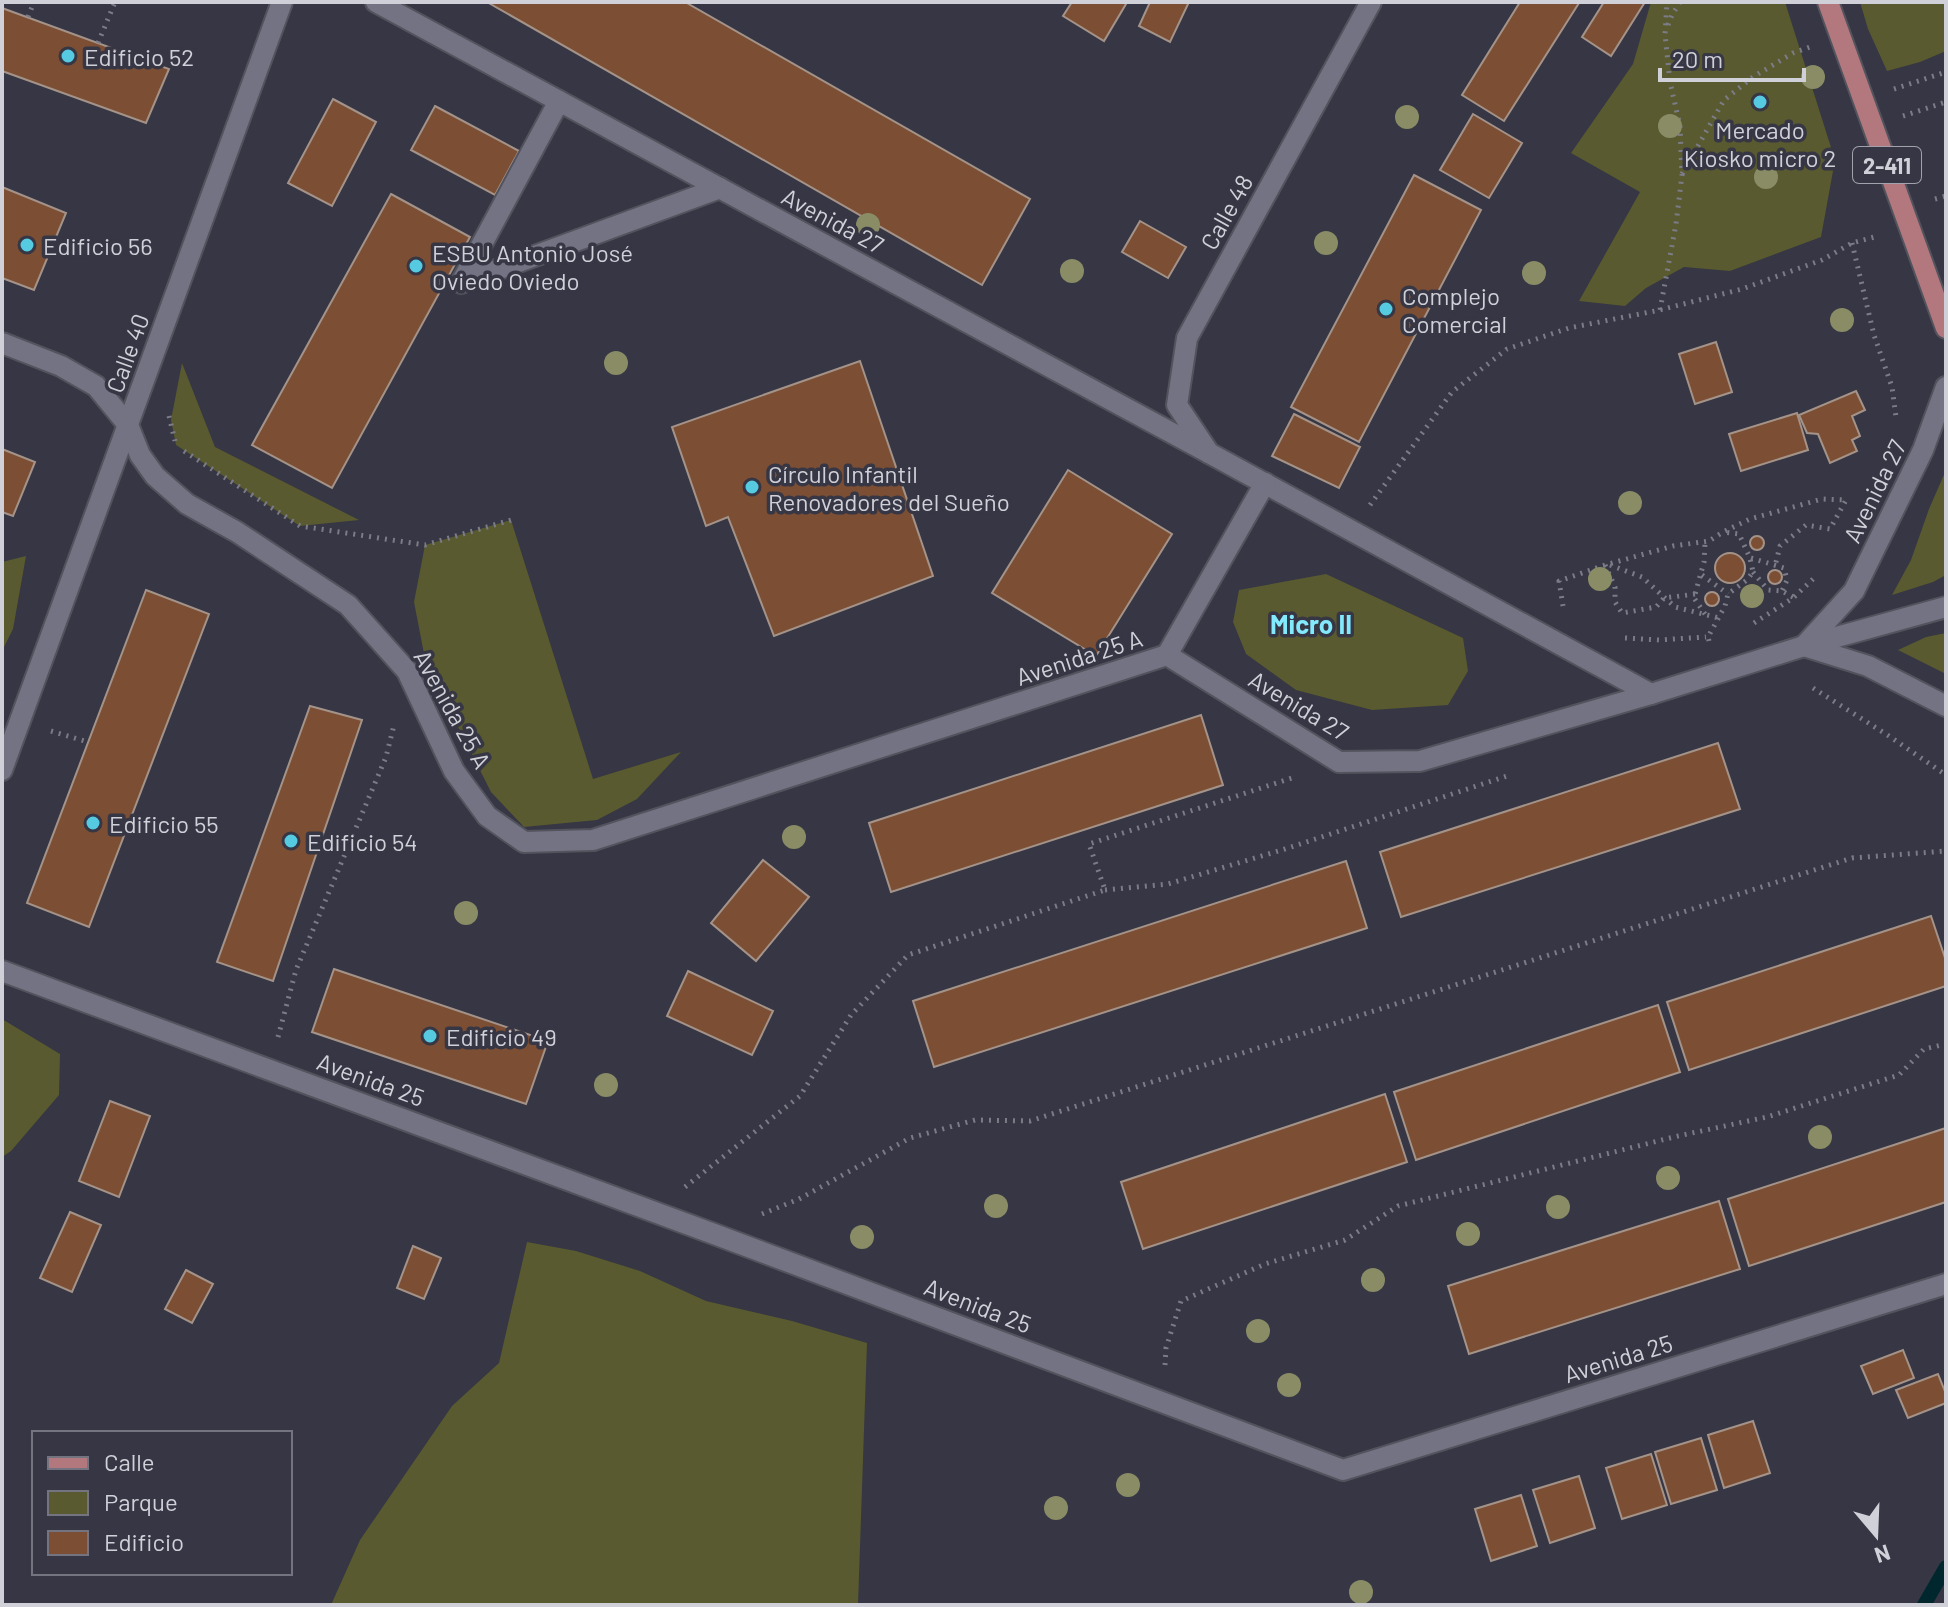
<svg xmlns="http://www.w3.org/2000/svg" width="1948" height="1607" font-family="Barlow,sans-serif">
<rect width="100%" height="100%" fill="#363644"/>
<!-- green -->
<g fill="#595a2f">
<polygon points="1651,2 1785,2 1835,160 1821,237 1730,271 1684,267 1646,288 1625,306 1579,301 1640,192 1571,153 1633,64"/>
<polygon points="1860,2 1946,2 1946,51 1920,62 1887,71 1868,29"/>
<polygon points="182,363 215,447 359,520 300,526 176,445 171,420"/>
<polygon points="1946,470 1946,575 1933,582 1892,595 1911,560 1929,509"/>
<polygon points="511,520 593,779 681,752 637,799 597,820 524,827 491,792 426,664 414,602 425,545"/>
<polygon points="26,556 13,629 2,651 2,562"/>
<polygon points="1326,574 1463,638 1468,671 1448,705 1372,710 1296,690 1246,654 1233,622 1239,590"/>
<polygon points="1946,633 1946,674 1898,650 1926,637"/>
<polygon points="2,1019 60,1054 59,1095 11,1151 2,1157"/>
<polygon points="527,1242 576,1251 640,1271 706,1301 792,1321 867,1343 858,1605 331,1605 360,1540 452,1406 499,1363"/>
</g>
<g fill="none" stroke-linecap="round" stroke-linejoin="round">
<!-- stream -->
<polyline stroke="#00272e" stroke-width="14" points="1924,1605 1946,1567"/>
</g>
<!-- building -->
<g fill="#7c4f35" stroke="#a49389" stroke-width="2">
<polygon points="487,2 685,2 1030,199 982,285"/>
<polygon points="1072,2 1123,2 1126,4 1104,41 1063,16"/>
<polygon points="1150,2 1189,2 1170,42 1139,26"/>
<polygon points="1520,2 1579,3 1504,121 1462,95"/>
<polygon points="1604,2 1645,2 1611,56 1582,37"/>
<polygon points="2,8 169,69 146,123 2,71"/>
<polygon points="333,99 376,122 332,206 288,183"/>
<polygon points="435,106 519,151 495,195 411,150"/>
<polygon points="1473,114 1522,143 1489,198 1440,170"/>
<polygon points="1414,175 1481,210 1359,442 1291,407"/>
<polygon points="2,187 66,213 34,290 2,278"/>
<polygon points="391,194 470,237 332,488 252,445"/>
<polygon points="1140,221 1186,247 1168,278 1122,252"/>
<polygon points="1716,342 1732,392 1695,404 1679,354"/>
<polygon points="860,361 933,576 774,636 728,517 706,526 672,427"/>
<polygon points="1856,391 1865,410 1852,416 1860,436 1852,440 1857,451 1830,463 1818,434 1807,433 1799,415"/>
<polygon points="1797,413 1808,450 1741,471 1729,434"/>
<polygon points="1294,414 1360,447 1339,488 1272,456"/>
<polygon points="2,449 35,462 13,516 2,512"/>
<polygon points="1068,470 1172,534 1096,656 992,593"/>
<circle cx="1757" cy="543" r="7"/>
<circle cx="1730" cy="568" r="15"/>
<circle cx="1775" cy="577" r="7"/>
<polygon points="146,590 209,614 89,927 27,903"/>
<circle cx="1712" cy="599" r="7"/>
<polygon points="310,706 362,720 273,981 217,962"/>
<polygon points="1201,715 1223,785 891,892 869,823"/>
<polygon points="1718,743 1740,809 1401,917 1380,852"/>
<polygon points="763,860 809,897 756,961 711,923"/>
<polygon points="1346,861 1367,928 934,1067 913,1001"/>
<polygon points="1931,916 1946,961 1946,986 1689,1070 1667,1002"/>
<polygon points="334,969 548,1041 526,1104 312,1032"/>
<polygon points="688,971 773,1011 752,1055 667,1016"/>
<polygon points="1658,1005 1680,1072 1416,1160 1394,1092"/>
<polygon points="1385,1094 1407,1162 1143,1249 1121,1182"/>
<polygon points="110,1101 150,1116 119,1197 79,1181"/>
<polygon points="1946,1128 1946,1202 1749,1266 1728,1199"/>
<polygon points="1719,1201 1740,1269 1469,1354 1448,1286"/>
<polygon points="70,1212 101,1225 72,1292 40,1278"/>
<polygon points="413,1246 441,1258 424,1299 397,1288"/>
<polygon points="186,1270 213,1284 192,1323 165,1309"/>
<polygon points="1903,1350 1914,1378 1873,1394 1861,1366"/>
<polygon points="1938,1374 1946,1394 1946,1403 1908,1418 1896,1390"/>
<polygon points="1753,1421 1770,1473 1724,1488 1708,1435"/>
<polygon points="1701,1438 1717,1490 1671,1504 1655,1452"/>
<polygon points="1651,1454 1667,1505 1622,1519 1606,1468"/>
<polygon points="1579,1476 1595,1528 1550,1543 1533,1490"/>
<polygon points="1521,1495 1537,1546 1491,1561 1475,1509"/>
</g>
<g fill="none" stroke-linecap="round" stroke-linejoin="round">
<!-- lane casing -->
<g stroke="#53535e" stroke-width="24">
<g id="lane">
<polyline points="376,2 1209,453"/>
<polyline points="559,101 461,283 720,188"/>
</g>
</g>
<!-- street casing -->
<g stroke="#53535e" stroke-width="24">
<g id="street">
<polyline points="1371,2 1187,338 1177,405 1209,453 1651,694"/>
<polyline points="2,343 61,366 96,386 128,425 140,455 155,476 187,504 237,532 348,605 407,671 454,771 487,816 524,842 593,840 1167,655"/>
<polyline points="1946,387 1923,450 1854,591 1804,646 1868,666 1946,706"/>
<polyline points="1167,655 1339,762 1420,761 1651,694 1804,646 1946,607"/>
<polyline points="1167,655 1265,483"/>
<polyline points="2,770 282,2"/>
<polyline points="2,971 714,1234 1343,1470 1946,1284"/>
</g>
</g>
<!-- primary casing -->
<g stroke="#53535e" stroke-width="24">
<polyline id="primary" points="1828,2 1946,328"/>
</g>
<!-- path -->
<g stroke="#7c7c88" stroke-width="5" stroke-dasharray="2 6" stroke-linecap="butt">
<polyline points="28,17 34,2"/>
<polyline points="1668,25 1672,15 1680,2"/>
<polyline points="98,43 115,2"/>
<polyline points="1894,89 1946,72"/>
<polyline points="1903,116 1946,102"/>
<polyline points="1682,174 1724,100 1753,77 1793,53 1810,47"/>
<polyline points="1935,199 1946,196"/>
<polyline points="1852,243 1874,335 1892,387 1896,417"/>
<polyline points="1660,310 1676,224 1682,175 1680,126 1670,82 1665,34 1667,2"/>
<polyline points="169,416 175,441"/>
<polyline points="184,451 300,526 425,545 511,520"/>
<polyline points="1370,505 1452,392 1507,349 1569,328 1660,310 1742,289 1822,260 1852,243 1878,236"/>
<polyline points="1751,558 1784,568 1787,580 1782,591"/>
<polyline points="1605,565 1615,587 1615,602 1622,613 1656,607 1664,598 1696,594"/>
<polyline points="1610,565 1642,577 1675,607 1719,618"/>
<polyline points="1753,572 1768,590 1782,591 1793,597"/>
<polyline points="1702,575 1728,594"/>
<polyline points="1563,606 1559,581 1605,565 1673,546 1709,541 1723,532 1750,519 1822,499 1846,500 1830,529 1806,525 1780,546 1775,566"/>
<polyline points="1705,614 1694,598 1704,562 1705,543 1707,542"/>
<polyline points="1754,623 1793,598 1813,579"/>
<polyline points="1625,638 1659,640 1706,637"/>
<polyline points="1709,641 1708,637 1725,606 1728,594 1747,580 1753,572 1750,558 1739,534 1723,532"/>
<polyline points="1813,688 1889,736 1946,775"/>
<polyline points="51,731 88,742"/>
<polyline points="1105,890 1168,884 1285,849 1507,776"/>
<polyline points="278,1037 296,970 386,757 394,725"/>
<polyline points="685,1187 800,1096 851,1015 908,955 1105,890 1089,844 1295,777"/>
<polyline points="762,1214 799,1199 910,1138 975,1120 1030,1121 1852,858 1946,851"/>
<polyline points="1165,1365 1166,1348 1181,1301 1265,1264 1345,1240 1398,1206 1678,1136 1767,1117 1899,1075 1924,1049 1946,1044"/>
</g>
<!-- lane -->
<use href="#lane" stroke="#737383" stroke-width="20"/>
<!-- street -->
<use href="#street" stroke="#737383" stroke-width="20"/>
<!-- primary -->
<use href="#primary" stroke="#b2787e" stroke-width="20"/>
</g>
<!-- trees -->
<g fill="#8a8c66">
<circle cx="1813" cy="77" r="12"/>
<circle cx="1407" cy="117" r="12"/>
<circle cx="1670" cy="126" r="12"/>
<circle cx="1766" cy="177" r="12"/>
<circle cx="868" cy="225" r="12"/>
<circle cx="1326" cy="243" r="12"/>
<circle cx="1072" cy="271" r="12"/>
<circle cx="1534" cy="273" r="12"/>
<circle cx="1842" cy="320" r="12"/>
<circle cx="616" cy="363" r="12"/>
<circle cx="1630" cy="503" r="12"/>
<circle cx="1600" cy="579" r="12"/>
<circle cx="1752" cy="596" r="12"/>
<circle cx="794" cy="837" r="12"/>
<circle cx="466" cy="913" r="12"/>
<circle cx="606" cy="1085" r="12"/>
<circle cx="1820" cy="1137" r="12"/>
<circle cx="1668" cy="1178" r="12"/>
<circle cx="996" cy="1206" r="12"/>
<circle cx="1558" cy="1207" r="12"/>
<circle cx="1468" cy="1234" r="12"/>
<circle cx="862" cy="1237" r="12"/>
<circle cx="1373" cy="1280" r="12"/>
<circle cx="1258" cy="1331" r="12"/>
<circle cx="1289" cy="1385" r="12"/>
<circle cx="1128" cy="1485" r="12"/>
<circle cx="1056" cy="1508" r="12"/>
<circle cx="1361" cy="1592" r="12"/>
</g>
<!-- markers -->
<g fill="#55cae0" stroke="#363644" stroke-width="3">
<circle cx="68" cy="56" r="8"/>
<circle cx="1760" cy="102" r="8"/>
<circle cx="27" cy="245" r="8"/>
<circle cx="416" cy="266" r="8"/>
<circle cx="1386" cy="309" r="8"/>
<circle cx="752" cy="487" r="8"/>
<circle cx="93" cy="823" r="8"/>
<circle cx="291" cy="841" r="8"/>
<circle cx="430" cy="1036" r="8"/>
</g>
<g text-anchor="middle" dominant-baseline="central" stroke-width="7" stroke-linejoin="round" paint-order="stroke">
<!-- shield labels -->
<rect fill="#363644" stroke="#a2a2ac" stroke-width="2" x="1853" y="147" width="68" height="36" rx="6"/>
<g font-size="22" font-weight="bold" fill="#d0d0d9">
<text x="1887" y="165">2-411</text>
</g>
<!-- poi labels -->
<g font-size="24" fill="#d0d0d9" stroke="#363644" text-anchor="start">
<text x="84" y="56">Edificio 52</text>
<text x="1760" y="129" text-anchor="middle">Mercado<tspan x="1760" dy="28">Kiosko micro 2</tspan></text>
<text x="43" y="245">Edificio 56</text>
<text x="432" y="252">ESBU Antonio José<tspan x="432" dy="28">Oviedo Oviedo</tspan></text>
<text x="1402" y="295">Complejo<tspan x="1402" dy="28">Comercial</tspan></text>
<text x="768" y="473">Círculo Infantil<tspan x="768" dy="28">Renovadores del Sueño</tspan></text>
<text x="109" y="823">Edificio 55</text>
<text x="307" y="841">Edificio 54</text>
<text x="446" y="1036">Edificio 49</text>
</g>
<!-- street labels -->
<g font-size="24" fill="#d0d0d9" stroke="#363644">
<text transform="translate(1226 212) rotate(-61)">Calle 48</text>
<text transform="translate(833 220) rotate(28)">Avenida 27</text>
<text transform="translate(127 353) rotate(-70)">Calle 40</text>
<text transform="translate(1874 491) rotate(-64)">Avenida 27</text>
<text transform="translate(1079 657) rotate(-18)">Avenida 25 A</text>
<text transform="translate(1299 705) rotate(31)">Avenida 27</text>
<text transform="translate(453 709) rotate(61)">Avenida 25 A</text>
<text transform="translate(371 1079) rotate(20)">Avenida 25</text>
<text transform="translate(978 1305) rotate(21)">Avenida 25</text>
<text transform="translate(1618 1358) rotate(-17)">Avenida 25</text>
</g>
<!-- neighbourhood labels -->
<g font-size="26" font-weight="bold" fill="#83eafe" stroke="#363644">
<text x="1311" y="623">Micro II</text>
</g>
</g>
<!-- border -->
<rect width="1948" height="1607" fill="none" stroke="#d0d0d9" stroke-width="8"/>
<!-- legend -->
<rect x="32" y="1431" width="260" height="144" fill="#363644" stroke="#747480" stroke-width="2"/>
<rect x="48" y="1457" width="40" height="12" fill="#b2787e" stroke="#747480" stroke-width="2"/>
<text x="104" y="1471" font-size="24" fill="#d0d0d9">Calle</text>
<rect x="48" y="1491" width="40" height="24" fill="#595a2f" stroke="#747480" stroke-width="2"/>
<text x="104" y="1511" font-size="24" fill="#d0d0d9">Parque</text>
<rect x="48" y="1531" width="40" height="24" fill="#7c4f35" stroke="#747480" stroke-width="2"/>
<text x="104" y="1551" font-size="24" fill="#d0d0d9">Edificio</text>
<!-- north arrow -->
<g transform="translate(1876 1535) rotate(161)" stroke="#363644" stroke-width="6" paint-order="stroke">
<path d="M0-6L14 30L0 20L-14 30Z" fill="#d0d0d9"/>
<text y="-12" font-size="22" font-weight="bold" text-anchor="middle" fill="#d0d0d9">N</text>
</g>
<!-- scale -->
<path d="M1660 68v12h144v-12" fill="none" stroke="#d0d0d9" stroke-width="4"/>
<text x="1672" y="68" font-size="24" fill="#d0d0d9" stroke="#363644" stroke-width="6" paint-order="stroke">20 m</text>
</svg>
